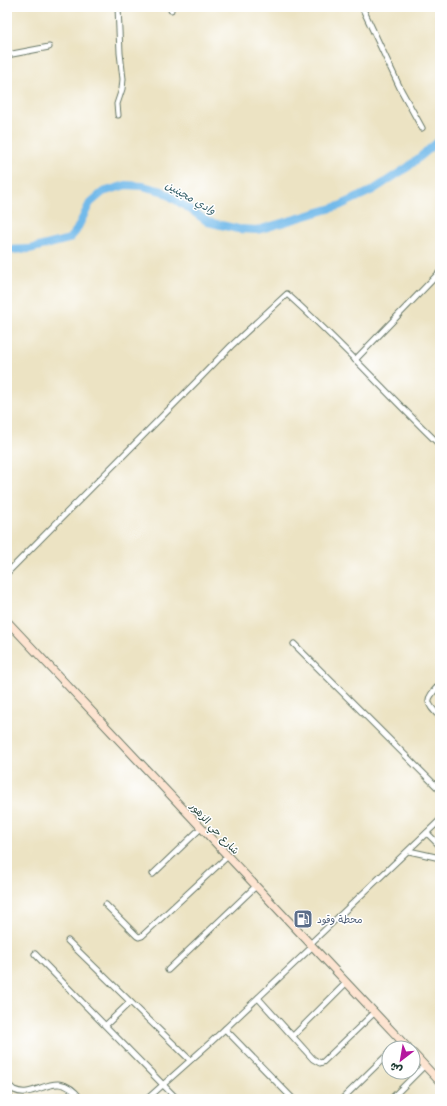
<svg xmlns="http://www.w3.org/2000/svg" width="447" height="1106" font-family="Mali,'Playpen Sans Arabic',sans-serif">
<rect width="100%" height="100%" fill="#fff"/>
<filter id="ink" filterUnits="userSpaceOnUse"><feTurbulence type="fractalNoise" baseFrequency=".025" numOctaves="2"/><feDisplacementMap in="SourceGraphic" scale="8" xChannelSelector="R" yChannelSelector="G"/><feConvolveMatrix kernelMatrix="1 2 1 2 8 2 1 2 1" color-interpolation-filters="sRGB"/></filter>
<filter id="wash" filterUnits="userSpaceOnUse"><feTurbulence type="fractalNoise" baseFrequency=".012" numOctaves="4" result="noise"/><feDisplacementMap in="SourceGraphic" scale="16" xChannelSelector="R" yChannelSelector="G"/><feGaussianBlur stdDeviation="0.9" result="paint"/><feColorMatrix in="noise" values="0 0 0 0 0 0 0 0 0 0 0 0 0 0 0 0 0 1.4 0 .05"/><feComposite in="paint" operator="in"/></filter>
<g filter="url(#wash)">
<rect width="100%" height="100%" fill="#ece3c3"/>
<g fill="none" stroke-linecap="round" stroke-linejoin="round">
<!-- river -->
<polyline stroke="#72baea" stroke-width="8" points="7,250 30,249 69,239 76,231 90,203 103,192 126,185 142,186 162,191 194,212 208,222 238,229 258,230 339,206 373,190 408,167 440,140"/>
</g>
</g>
<g filter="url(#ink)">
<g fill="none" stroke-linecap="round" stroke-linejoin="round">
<!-- street casing -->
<g stroke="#677766" stroke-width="7">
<g id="street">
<polyline points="171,7 171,10"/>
<polyline points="362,7 401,90 422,128"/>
<polyline points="7,55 49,47"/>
<polyline points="118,115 117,104 122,89 123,79 120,53 118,7"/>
<polyline points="355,360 440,272"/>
<path d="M7,573L201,377L231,346L287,294C340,341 388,395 440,445"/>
<polyline points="294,644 440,790"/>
<path d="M440,684C426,700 424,701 440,717"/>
<polyline points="427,833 440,846"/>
<polyline points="409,851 440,858"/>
<polyline points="153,874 201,828"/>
<polyline points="106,905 137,936 139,937 142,936 228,856"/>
<polyline points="68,941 190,1060"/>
<polyline points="310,944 440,820"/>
<polyline points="35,954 177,1099"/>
<polyline points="168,970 256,886"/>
<polyline points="258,998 313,1059 320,1063 323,1062 375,1012"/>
<polyline points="106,1025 130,1002"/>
<polyline points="225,1029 293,1099"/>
<polyline points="293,1036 347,982"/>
<polyline points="394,1048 401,1041"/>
<path d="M7,1083C9,1086 12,1088 14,1090C37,1101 56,1065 81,1099"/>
<polyline points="7,1089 10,1099"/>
<polyline points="147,1099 211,1042 313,946"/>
<polyline points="342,1099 389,1053"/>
<polyline points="391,1099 425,1065"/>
</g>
</g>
<!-- secondary casing -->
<g stroke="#677766" stroke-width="9">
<g id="secondary">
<polyline points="7,621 408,1048"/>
<polyline points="413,1053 440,1082"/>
</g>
</g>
<!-- street -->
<use href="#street" stroke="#fff" stroke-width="5"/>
<!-- secondary -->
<use href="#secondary" stroke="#fde4d1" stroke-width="7"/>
</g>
</g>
<!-- icons -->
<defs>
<g id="fuel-square" transform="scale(1)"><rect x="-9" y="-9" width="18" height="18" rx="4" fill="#5c6f8a" stroke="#fff"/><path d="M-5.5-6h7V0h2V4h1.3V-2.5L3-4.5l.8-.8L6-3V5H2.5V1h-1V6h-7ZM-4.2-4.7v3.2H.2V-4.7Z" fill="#fff"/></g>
</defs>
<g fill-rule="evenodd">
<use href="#fuel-square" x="303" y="919"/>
</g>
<g text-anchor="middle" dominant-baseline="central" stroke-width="3" stroke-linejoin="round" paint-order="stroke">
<!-- street labels -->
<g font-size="10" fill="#1f3d34" stroke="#fff">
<text transform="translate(215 828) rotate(47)">شارع حي الزهور</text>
</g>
<!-- service labels -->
<g font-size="10" fill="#4e5e75" stroke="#fff" text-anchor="start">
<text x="317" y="919">محطة وقود</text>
</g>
<!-- water labels -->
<g font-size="11" font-style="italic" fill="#38626b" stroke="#fff">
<text transform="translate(191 197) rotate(30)">وادي مجينين</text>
</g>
</g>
<!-- margin -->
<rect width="447" height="1106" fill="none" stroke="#fff" stroke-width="24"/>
<!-- north arrow -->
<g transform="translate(401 1060) rotate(211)"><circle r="19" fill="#ffffff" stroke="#a5b1ae"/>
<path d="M0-3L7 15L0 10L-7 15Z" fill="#b5179e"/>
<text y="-6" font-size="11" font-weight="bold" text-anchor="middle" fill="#1f3d34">ش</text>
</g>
</svg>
